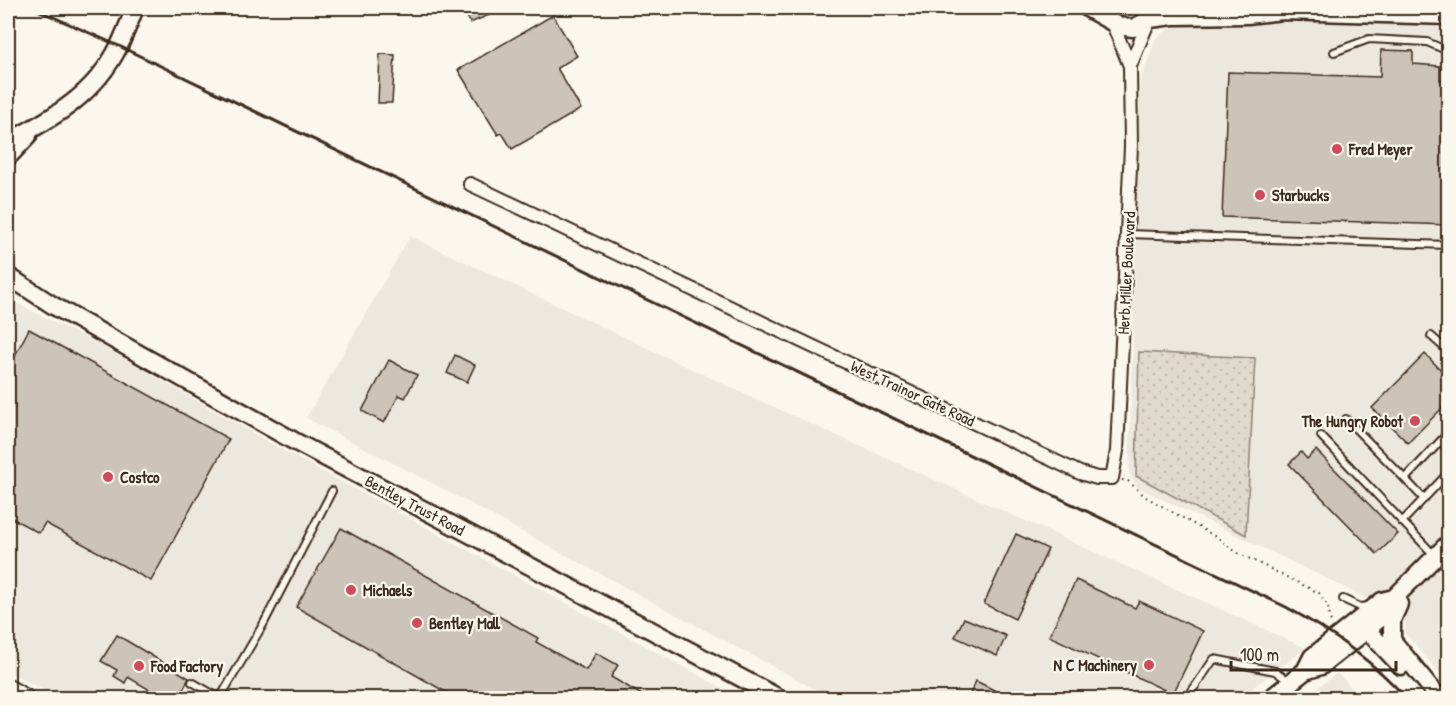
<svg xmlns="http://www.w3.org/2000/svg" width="1456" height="706" font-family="'Patrick Hand',sans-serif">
<defs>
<pattern id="grass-dots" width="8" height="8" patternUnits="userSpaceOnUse" patternTransform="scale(1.5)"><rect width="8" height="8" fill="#dfd9ce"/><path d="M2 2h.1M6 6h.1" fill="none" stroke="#c0bab0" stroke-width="1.8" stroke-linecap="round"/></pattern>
</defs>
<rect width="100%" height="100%" fill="#fbf7ec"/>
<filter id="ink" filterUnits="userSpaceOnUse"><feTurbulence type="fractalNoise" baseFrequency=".0167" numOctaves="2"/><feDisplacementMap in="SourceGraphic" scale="12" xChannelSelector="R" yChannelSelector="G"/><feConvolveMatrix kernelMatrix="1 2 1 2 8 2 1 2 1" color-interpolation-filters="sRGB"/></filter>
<g filter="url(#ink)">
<!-- built -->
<g fill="#ede8dd">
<polygon points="1180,8 1448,8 1448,683 1405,633 1405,621 1356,593 1137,487 1129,474 1140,81 1156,38 1172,26 1179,16"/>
<polygon points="410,236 736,390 1306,648 1239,698 831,698 445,490 306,418"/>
<polygon points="8,299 102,346 281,449 741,698 59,698 8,671"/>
<polygon points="1337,673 1362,698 1304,698"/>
</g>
<!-- grass -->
<polygon fill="url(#grass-dots)" stroke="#8d8276" stroke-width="1.5" points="1139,352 1255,358 1246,535 1136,476"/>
<!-- building -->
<g fill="#ccc4b9" stroke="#3b2a1e" stroke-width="1.5">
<polygon points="463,8 506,8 470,23"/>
<polygon points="553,15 577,56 557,68 581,109 512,149 502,133 498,135 458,70"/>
<polygon points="1381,50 1413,51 1413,64 1440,66 1440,80 1449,80 1449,225 1222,217 1228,72 1380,77"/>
<polygon points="380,54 395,55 392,103 378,103"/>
<polygon points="29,329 229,439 151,581 45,523 39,533 8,516 8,369"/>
<polygon points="1425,354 1449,378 1449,401 1408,443 1372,408"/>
<polygon points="455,355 475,365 467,382 447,373"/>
<polygon points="389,360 417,375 405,398 399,395 384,423 362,411"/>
<polygon points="1316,450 1398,534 1377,554 1289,464 1301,452 1307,459"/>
<polygon points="341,528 538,638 536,642 586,670 596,653 618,665 611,677 649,699 458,699 296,607"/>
<polygon points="1016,534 1048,549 1015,619 984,604"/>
<polygon points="1076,580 1135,608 1139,601 1203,631 1173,694 1049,636"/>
<polygon points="964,618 1006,636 997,656 955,637"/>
<polygon points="117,635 189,678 178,699 165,699 128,677 125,683 114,676 117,670 101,661"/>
<polygon points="976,681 1012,699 975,699 969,696"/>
</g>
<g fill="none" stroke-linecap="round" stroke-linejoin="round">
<!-- lane casing -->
<g stroke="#3b2a1e" stroke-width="10">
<g id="lane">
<polyline points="1334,52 1369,39 1427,42 1448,51"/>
<polyline points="1128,234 1448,245"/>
<polyline points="1431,336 1448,351"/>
<polyline points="1346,419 1405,479 1448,433"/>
<polyline points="1321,436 1434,555"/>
<polyline points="1405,479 1424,499"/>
<polyline points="1402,522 1448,473"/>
<polyline points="1343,599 1360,607 1369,606"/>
<polyline points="192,682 220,698"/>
<polyline points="220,698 264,623 332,491"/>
<polyline points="1187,698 1214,659 1275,671 1289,681"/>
</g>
</g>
<!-- street casing -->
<g stroke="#3b2a1e" stroke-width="16">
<g id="street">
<polyline points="1111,20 1130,66"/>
<polyline points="470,184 1080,473 1097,478 1112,478 1117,451 1131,146 1130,66 1149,20"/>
</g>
</g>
<!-- secondary casing -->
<g stroke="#3b2a1e" stroke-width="21">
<g id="secondary">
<polyline points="1087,8 1119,26 1133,28 1150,19 1173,16 1247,15 1283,11 1448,16"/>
<path d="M8,142C53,118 95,95 119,46C125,34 130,20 135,8"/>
<polyline points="8,157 28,136"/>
<polyline points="8,276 54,306 294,441 779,698"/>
<polyline points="1399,604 1392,620 1392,640 1439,698"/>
<polyline points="1367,630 1401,666"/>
<polyline points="1305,671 1312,657 1382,601 1394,598 1448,544"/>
<polyline points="1271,698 1305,671 1321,666 1367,630 1390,609 1394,598"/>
</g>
</g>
<!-- primary casing -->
<g stroke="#3b2a1e" stroke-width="22">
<polyline id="primary" points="8,689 24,698"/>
</g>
<!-- path -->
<polyline stroke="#3b2a1e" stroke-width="2" stroke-dasharray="1.5 4.5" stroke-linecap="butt" points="1122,480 1128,481 1146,497 1218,538 1236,552 1319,593 1328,607 1331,623"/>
<!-- lane -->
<use href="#lane" stroke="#fbf7ec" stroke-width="6"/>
<!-- street -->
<use href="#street" stroke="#fbf7ec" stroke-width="12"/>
<!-- secondary -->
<use href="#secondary" stroke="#fbf7ec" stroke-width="16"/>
<!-- primary -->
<use href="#primary" stroke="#fbf7ec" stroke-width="18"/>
<!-- rail -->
<path stroke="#3b2a1e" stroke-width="3" d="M33,8L119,46L1286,607C1330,631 1373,661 1406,698"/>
</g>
</g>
<!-- markers -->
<g fill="#d1495b" stroke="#fbf7ec" stroke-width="2">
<circle cx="1337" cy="149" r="6"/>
<circle cx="1260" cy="195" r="6"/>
<circle cx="1415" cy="421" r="6"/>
<circle cx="108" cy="477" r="6"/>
<circle cx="351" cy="590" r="6"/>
<circle cx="417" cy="623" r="6"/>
<circle cx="1149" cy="665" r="6"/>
<circle cx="139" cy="666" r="6"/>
</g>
<g text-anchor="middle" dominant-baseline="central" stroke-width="4.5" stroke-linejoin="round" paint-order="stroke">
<!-- poi labels -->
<g font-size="16" font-weight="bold" fill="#3b2a1e" stroke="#fbf7ec" text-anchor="start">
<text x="1349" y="149">Fred Meyer</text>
<text x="1272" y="195">Starbucks</text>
<text x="1403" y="421" text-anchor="end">The Hungry Robot</text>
<text x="120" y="477">Costco</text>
<text x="363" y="590">Michaels</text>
<text x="429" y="623">Bentley Mall</text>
<text x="1137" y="665" text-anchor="end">N C Machinery</text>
<text x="151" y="666">Food Factory</text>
</g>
<!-- street labels -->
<g font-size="16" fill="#3b2a1e" stroke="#fbf7ec">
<text transform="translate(1126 273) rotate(-87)">Herb Miller Boulevard</text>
<text transform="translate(913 393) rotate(25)">West Trainor Gate Road</text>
<text transform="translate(415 505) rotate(28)">Bentley Trust Road</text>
</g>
</g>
<!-- margin -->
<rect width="1456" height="706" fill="none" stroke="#fbf7ec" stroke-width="30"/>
<rect x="15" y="15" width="1426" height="676" fill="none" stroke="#3b2a1e" stroke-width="2" filter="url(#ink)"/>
<!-- scale -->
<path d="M1231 661v9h165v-9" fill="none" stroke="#3b2a1e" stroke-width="3"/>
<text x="1240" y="661" font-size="18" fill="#3b2a1e" stroke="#fbf7ec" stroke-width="4.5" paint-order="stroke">100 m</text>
</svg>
